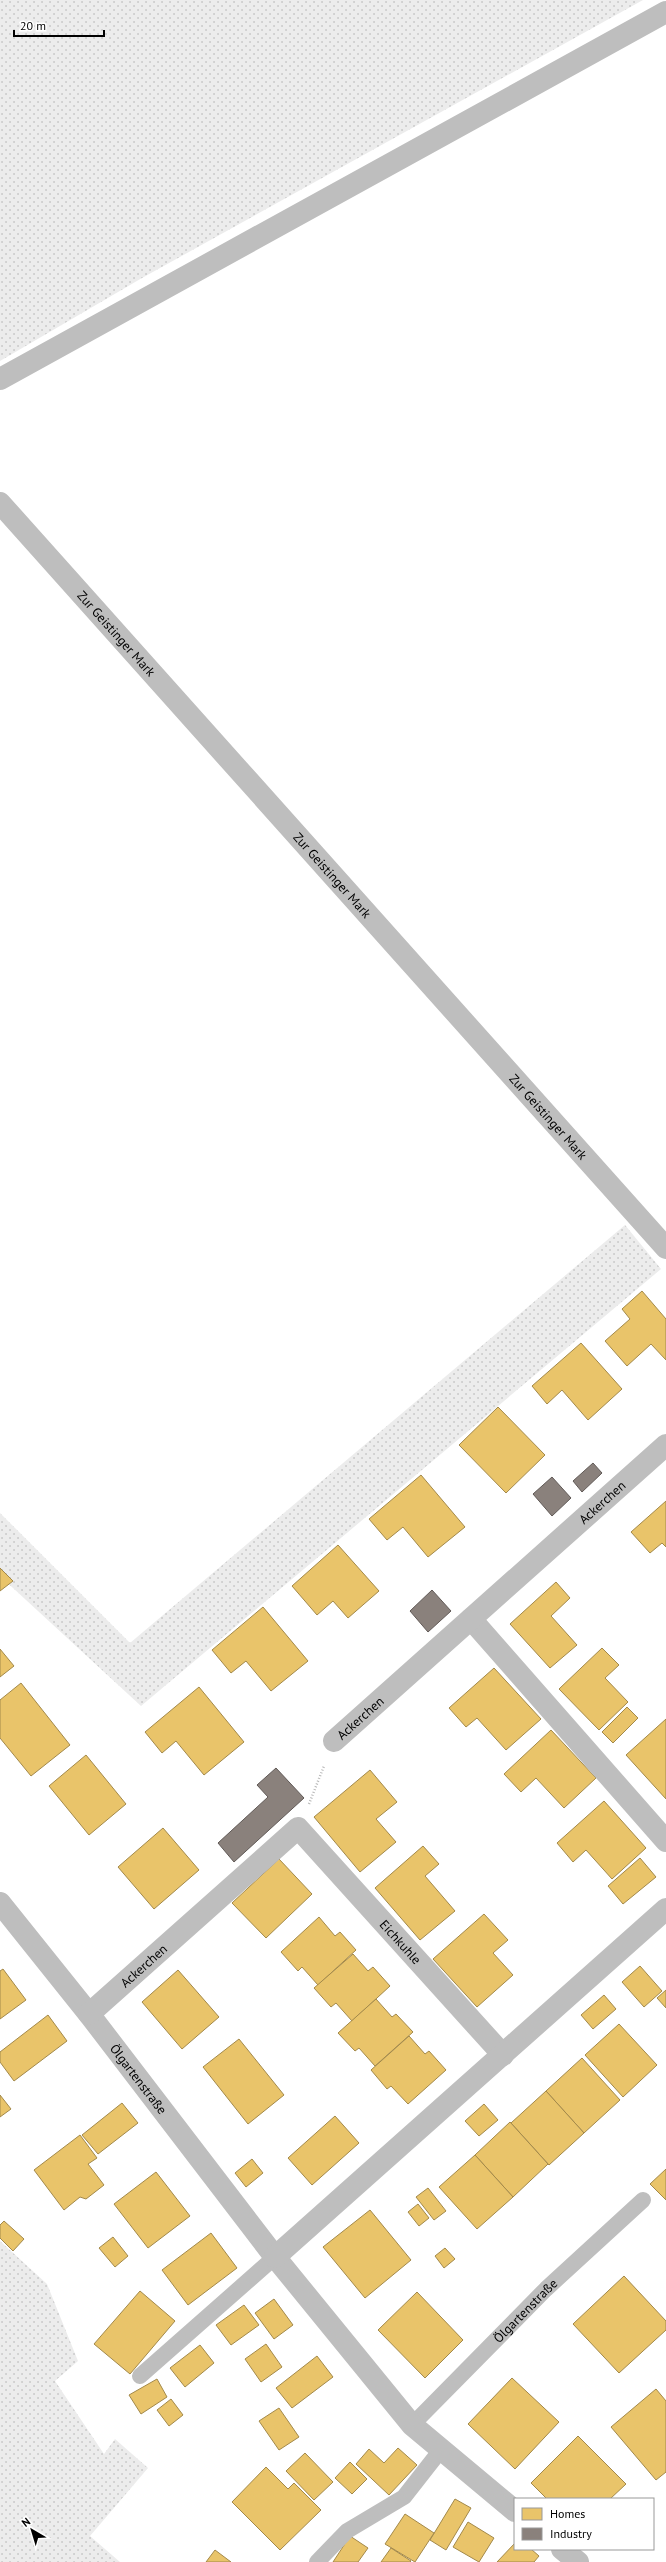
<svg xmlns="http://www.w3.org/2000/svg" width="666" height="2562" font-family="'PT Sans',sans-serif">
<defs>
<pattern id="grass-dots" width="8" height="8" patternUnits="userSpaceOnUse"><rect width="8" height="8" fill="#ececec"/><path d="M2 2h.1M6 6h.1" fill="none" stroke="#c9c9c9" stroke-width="1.8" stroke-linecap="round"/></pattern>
</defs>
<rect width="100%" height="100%" fill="#fff"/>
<!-- grass -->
<g fill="url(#grass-dots)">
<polygon points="0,0 643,0 142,278 0,361"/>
<polygon points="625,1225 661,1269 141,1706 0,1576 0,1513 130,1643"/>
<polygon points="0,2241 47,2284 78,2361 55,2381 104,2454 115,2439 148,2468 90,2536 120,2562 0,2562"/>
</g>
<!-- homes -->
<g fill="#e9c46a" stroke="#a3894a">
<polygon points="642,1291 666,1319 666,1360 651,1344 627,1366 605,1341 630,1319 622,1309"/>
<polygon points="581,1343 622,1389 588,1420 562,1390 547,1404 532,1386"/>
<polygon points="498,1407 545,1455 506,1493 459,1445"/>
<polygon points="421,1475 465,1527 428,1557 403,1527 387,1540 369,1519"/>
<polygon points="666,1501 666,1547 662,1543 650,1553 631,1532"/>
<polygon points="338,1545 379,1591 348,1618 333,1601 317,1615 292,1586"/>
<polygon points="0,1568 13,1581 0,1591"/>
<polygon points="556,1582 570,1598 551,1616 577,1645 550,1668 510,1624"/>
<polygon points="263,1607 308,1661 271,1691 246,1661 231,1673 212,1650"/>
<polygon points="602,1648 619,1665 605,1678 628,1702 599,1730 559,1689"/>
<polygon points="0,1649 14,1666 0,1677"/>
<polygon points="494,1668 541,1719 506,1750 477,1718 466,1727 449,1708"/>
<polygon points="21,1683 70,1745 31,1776 0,1738 0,1700"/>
<polygon points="199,1687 244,1742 204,1775 176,1741 162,1753 145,1732"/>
<polygon points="627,1707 638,1718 613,1743 602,1732"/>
<polygon points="666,1719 666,1799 626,1755"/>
<polygon points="551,1730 596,1778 564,1808 536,1778 521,1792 504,1774"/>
<polygon points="86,1755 126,1804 89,1835 49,1786"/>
<polygon points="370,1770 397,1802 376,1819 396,1842 360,1872 314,1817"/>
<polygon points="604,1801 646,1848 612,1879 586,1850 573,1862 557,1843"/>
<polygon points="163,1828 199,1870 154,1909 118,1867"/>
<polygon points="423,1846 439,1864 425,1876 455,1911 420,1940 375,1888"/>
<polygon points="640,1858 656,1877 623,1904 608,1886"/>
<polygon points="279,1859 312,1894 266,1938 232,1903"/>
<polygon points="484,1914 508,1940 493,1953 513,1975 477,2007 433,1959"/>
<polygon points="319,1917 335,1936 340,1932 356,1950 318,1985 302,1967 298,1971 281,1952"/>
<polygon points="353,1954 368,1971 373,1967 390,1986 352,2021 336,2003 331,2007 314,1988"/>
<polygon points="640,1966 662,1991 644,2007 622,1982"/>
<polygon points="3,1969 26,2000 0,2019 0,1971"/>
<polygon points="178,1970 219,2017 182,2049 142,2002"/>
<polygon points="666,1990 666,2008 657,1998"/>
<polygon points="604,1995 616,2009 593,2029 581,2015"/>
<polygon points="376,1999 392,2017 396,2014 413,2032 375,2066 359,2048 355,2051 338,2033"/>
<polygon points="48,2015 67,2041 14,2081 0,2062 0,2052"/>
<polygon points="619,2024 657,2065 623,2097 585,2055"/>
<polygon points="409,2036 425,2054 429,2051 446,2070 408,2104 391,2086 387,2089 371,2070"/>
<polygon points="239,2039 284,2095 248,2124 203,2067"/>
<polygon points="582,2058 620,2100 584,2133 546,2091"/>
<polygon points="546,2091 584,2133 549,2165 511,2123"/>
<polygon points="0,2095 11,2109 0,2117"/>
<polygon points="122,2103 138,2123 98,2154 82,2135"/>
<polygon points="484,2104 498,2120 479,2136 465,2121"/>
<polygon points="335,2116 359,2143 312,2185 288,2158"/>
<polygon points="510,2122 548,2164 513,2197 475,2155"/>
<polygon points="80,2135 97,2158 88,2164 104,2185 86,2199 80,2197 64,2210 34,2170"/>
<polygon points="475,2155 513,2197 477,2229 439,2187"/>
<polygon points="252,2159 263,2173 246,2187 235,2173"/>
<polygon points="666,2169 666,2200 650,2184"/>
<polygon points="156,2172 190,2216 148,2248 114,2204"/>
<polygon points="428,2188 446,2211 434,2220 416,2197"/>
<polygon points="418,2204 429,2218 419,2226 408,2212"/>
<polygon points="370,2210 411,2260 365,2298 323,2247"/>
<polygon points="4,2221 24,2239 13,2251 0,2238 0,2225"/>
<polygon points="211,2233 237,2268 188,2305 162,2270"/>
<polygon points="113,2237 128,2256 115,2267 99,2248"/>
<polygon points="445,2248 455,2259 444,2268 435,2256"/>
<polygon points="624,2276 666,2321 666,2330 619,2373 573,2324"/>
<polygon points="140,2291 175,2321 130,2374 94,2344"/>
<polygon points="417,2292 463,2340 425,2378 378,2330"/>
<polygon points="274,2299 293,2325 274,2339 255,2313"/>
<polygon points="244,2305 259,2325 231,2345 216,2325"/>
<polygon points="266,2344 282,2367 261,2382 245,2359"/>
<polygon points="200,2345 214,2363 185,2387 170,2368"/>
<polygon points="317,2356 333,2377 292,2408 276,2388"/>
<polygon points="512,2378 559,2422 515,2469 468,2424"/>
<polygon points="157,2379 167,2397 141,2414 129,2395"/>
<polygon points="656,2389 666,2401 666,2472 656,2480 611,2427"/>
<polygon points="171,2399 183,2415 169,2426 157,2410"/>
<polygon points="279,2408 299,2437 279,2450 259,2421"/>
<polygon points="578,2436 626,2484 610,2499 547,2499 531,2483"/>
<polygon points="398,2448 417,2465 389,2495 356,2464 369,2449 384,2463"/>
<polygon points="305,2453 333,2482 314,2500 286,2471"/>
<polygon points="350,2462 367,2479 352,2494 335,2478"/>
<polygon points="266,2467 288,2489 294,2483 321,2510 280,2550 232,2502"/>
<polygon points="455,2499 471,2508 446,2550 430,2540"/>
<polygon points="405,2514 434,2533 415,2562 385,2544"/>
<polygon points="468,2522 494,2538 479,2562 453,2547"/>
<polygon points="350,2536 368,2548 358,2562 333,2562"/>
<polygon points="515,2543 515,2549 531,2549 539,2556 534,2562 497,2562"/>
<polygon points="391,2548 411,2561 410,2562 381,2562"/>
<polygon points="215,2550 231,2562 206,2562"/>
</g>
<!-- industry -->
<g fill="#8a817c" stroke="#615a57">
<polygon points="593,1463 602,1473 582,1492 573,1481"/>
<polygon points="552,1477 571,1498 552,1516 533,1494"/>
<polygon points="432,1590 451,1611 428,1632 410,1611"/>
<polygon points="276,1768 304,1798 234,1862 218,1843 268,1797 257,1785"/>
</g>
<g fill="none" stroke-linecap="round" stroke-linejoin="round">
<!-- path -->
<polyline stroke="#b9b9b9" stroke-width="2.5" stroke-dasharray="1 2" stroke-linecap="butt" points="309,1804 324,1766"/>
<!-- lane -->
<g stroke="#bebebe" stroke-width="16">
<polyline points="140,2376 275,2257"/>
<path id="s1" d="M412,2425L546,2289L643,2200"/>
<polyline points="317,2562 347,2531 404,2497 440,2451"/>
</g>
<!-- street -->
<g stroke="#bebebe" stroke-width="22">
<polyline points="0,379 666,12"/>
<path id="s2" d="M0,503L666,1248"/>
<polyline points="471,1619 666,1841"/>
<path id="s3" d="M334,1741L666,1445"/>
<path id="s4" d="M0,1903L89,2014L275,2257L412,2425L515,2511"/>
<path id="s5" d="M89,2014L298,1828L503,2055"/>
<polyline points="275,2257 666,1909"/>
<polyline points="562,2549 578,2562"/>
</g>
</g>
<g text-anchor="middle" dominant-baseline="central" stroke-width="4" stroke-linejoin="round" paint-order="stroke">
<!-- street labels -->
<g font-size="13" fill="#000" stroke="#fff">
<text stroke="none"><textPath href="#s2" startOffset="175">Zur Geistinger Mark</textPath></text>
<text stroke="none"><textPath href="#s2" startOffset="499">Zur Geistinger Mark</textPath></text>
<text stroke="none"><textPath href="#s2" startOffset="823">Zur Geistinger Mark</textPath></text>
<text stroke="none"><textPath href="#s3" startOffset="359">Ackerchen</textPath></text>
<text stroke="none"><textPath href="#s3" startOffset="35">Ackerchen</textPath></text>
<text stroke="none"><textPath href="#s5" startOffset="433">Eichkuhle</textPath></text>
<text stroke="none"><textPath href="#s5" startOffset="73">Ackerchen</textPath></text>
<text stroke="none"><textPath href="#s4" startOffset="224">Ölgartenstraße</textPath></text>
<text stroke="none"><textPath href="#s1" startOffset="161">Ölgartenstraße</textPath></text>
</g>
</g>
<!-- legend -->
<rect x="514" y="2498" width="140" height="52" fill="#ffffff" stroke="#999999"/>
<rect x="522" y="2508" width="20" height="12" fill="#e9c46a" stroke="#999999"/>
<text x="550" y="2518" font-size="12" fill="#000000">Homes</text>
<rect x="522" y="2528" width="20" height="12" fill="#8a817c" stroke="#999999"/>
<text x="550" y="2538" font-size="12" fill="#000000">Industry</text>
<!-- north arrow -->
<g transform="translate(32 2530) rotate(322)" stroke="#ffffff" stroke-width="3" paint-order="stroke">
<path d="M0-3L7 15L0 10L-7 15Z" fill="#000000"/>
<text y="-6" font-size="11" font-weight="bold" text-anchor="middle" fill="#000000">N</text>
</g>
<!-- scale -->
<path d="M14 30v6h90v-6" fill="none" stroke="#000000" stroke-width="2"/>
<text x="20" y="30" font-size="12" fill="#000000" stroke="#ffffff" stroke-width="3" paint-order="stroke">20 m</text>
</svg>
